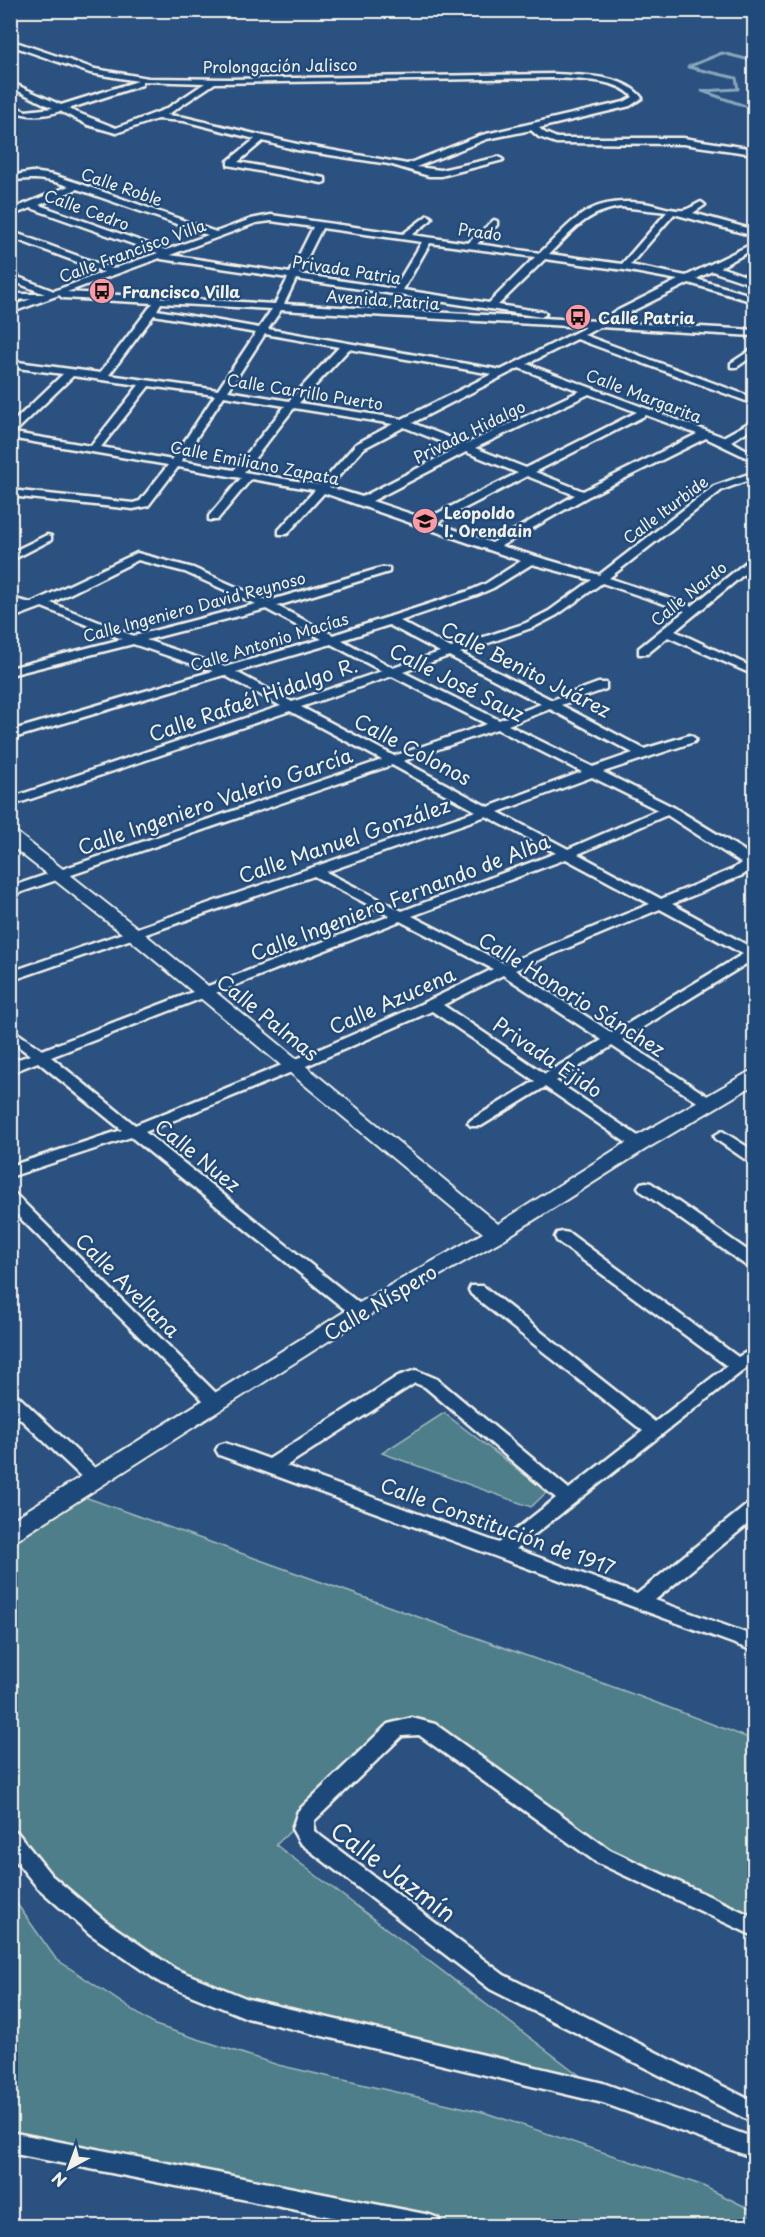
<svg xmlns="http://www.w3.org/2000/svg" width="765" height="2237" font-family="'Playpen Sans',sans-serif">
<rect width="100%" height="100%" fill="#2b5181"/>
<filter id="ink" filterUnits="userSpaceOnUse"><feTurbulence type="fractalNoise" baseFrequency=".0167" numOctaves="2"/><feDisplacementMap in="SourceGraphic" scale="12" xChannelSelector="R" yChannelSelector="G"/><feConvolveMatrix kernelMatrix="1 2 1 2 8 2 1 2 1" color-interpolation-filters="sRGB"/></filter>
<g filter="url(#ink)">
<!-- green -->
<g fill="#4d7e8a" stroke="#a0b8b9" stroke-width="1.5">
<polygon points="444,1413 547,1492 531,1507 382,1453"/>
<polygon points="82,1496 641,1697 754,1740 754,1927 603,1856 419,1727 395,1731 276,1845 603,2093 247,2008 97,1927 11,1837 10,1547"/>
<polygon points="10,1894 56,1959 155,2025 278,2065 483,2112 701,2185 754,2211 754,2226 428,2226 11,2139"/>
</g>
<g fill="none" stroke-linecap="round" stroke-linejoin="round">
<!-- stream -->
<polyline stroke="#89a6bc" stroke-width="3" points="754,61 722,53 688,67 736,78 738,89 702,91 754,109"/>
<!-- minor casing -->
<g stroke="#f4f1e8" stroke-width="5">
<g id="minor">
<path d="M10,40L95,69L148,78L230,79L555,74C583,76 624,74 642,98L630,106L539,128L545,133L557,138H683L754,149V154L683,144L556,143L539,137L531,130L487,139L416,167L441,170L499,157L503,160L441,176H429L389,164L297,150L263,141L238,162L325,178V182L322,183L228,165V161L255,139L184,121L157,119L116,133L88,125L60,111C43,117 27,117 10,110V105L26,111L53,108L10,87V82L61,105L138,81L90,73L10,45ZM555,78C578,80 618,78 633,97L624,102L482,135L407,164L297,144L184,117L167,115L215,83ZM142,81L205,83L166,109L116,128L68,109L142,85Z"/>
<path d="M32,172L53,175L81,184L216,232L251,219L271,215L403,234L428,215L432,218L431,220L412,235L468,243L494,220L497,221V225L477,244L540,253C576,218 589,197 643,203C654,204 675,212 684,210C690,209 696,204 701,202L705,205L693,213L754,230V236L674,214L630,265L686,276L754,243V249L720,267L754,279V285L712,271L696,279L754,296V302L689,283L610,322L754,330V336L600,327L584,335L754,398V404L577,339L527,364L723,437L754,420V427L731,441L754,454V461L706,438L587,497L501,546L599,575L714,486L754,472V478L722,490L609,578L692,606L750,559L754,558V566L675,631L754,668V675L668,637L647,654H639V648L685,611L602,583L557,615L534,627L460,653L552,700L598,683H606V689L561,705L644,749L690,735L696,739L694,742L603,772L673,807L743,850L754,861V866L743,875L672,904L754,949V959L622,1040L715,1101L717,1104L715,1107H705L612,1046L556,1081L644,1140L647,1144L644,1148H634L545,1087L481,1126H471L468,1123L471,1120L535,1081L432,1011L299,1069L145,1132L365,1308L367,1312L365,1316H353L131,1137L10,1177V1166L122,1130L38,1062L10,1073V1062L30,1055L10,1040V1028L42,1050L390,916L314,876L10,981V972L476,811L392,765L10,896V887L382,760L290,711L10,806V798L281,706L224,675L10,739V731L213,671L133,644L10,675V668L122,639L42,607L10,619V612L21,608L10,605V598L31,603L137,553L193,568L268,601L381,568H389V572L277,606L333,635L469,591L485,584L521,561L324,493L287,534H279V530L315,490L251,479L217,520H209V516L241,478L178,467L148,506L133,509L10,496V490L133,503L140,501L168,465L10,438V425L63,374L10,367V361L100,373L153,303L63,298L59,295L10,313V307L31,299L10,300V294H45L10,280V274L54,291L104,272L10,237V231L113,269L158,253L31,208L10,216V210L69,186C48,179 32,177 10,181V176ZM77,189L208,235L166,250L39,205ZM621,207L667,212L622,264L549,254C574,230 585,212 621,207ZM271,221L313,227L290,273L170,255L256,223ZM322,228L422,242L394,289L299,274ZM430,243L535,257L489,303L403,290ZM160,258L161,259L288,278L275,304L67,292ZM545,259L624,270L678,280L597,321L284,304L296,279L541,317L546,314L544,312L498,305ZM161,303L272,309L259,328L157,310ZM281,310L586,327L501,370L268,329ZM154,315L256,333L218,390L109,375ZM265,334L339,347L289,401L228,391ZM349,349L492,374L402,419L299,403ZM519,368L580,391L466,444L412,423ZM73,376L139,385L91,446L14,433ZM149,386L215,395L172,460L101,447ZM589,394L637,412L526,468L475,448ZM224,396L285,406L234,470L181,461ZM294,408L393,424L356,444L320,485L244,472ZM646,415L697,434L583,491L535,472ZM404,427L457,448L362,497L329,487L364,448ZM466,452L518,473L426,519L372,501ZM527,476L575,495L492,543L436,523ZM138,560L185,572L256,604L134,636L51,603ZM532,564L592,580L549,611L526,623L451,648L400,621L477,595L493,588ZM266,609L322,639L225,667L146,640ZM389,625L440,652L393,668L342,640ZM331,644L382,671L292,702L236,672ZM449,656L541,704L499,720L403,672ZM392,676L487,724L394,756L301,707ZM550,709L633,753L593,767L508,725ZM497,729L582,772L488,807L403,761ZM592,777L658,810L568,849L498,812ZM667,815L741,863L733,869L661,899L578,854ZM486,816L556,853L402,911L326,872ZM566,859L650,904L505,964L412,916ZM660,909L743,954L612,1033L515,970ZM400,921L493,969C377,1028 256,1076 135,1125L51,1057ZM503,975L602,1040L545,1074L443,1005Z"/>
<polygon points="754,348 754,355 737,367 731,367 731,363"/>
<polygon points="47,535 51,536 51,540 10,561 10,553"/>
<polygon points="722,1131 754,1151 754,1163 749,1162 717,1140 714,1136"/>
<polygon points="646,1182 651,1183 754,1255 754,1268 748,1267 641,1191 638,1187 641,1183"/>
<polygon points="10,1193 15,1194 222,1399 224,1403 222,1407 216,1409 210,1407 10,1208"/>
<path d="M563,1232L569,1233L738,1357L754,1348V1362L516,1549L637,1594L748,1504L754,1502V1519L655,1600L754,1636V1651L219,1455L216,1450L219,1445L225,1443L269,1459L398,1376L416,1370L437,1379L569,1489L643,1431L471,1294L469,1290L471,1286H483L655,1422L727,1366L557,1241L555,1237L557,1233ZM415,1383L425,1387L556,1498L499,1543L286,1466Z"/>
<polygon points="10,1392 16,1394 100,1473 103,1478 100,1483 94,1485 88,1483 10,1409"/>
<polygon points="412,1718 435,1724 610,1850 754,1917 754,1936 596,1862 419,1735 402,1736 314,1821 314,1831 504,1975 754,2102 754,2123 490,1989 300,1843 292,1829 298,1811 388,1724"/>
<polygon points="10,1830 17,1832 51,1875 104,1920 175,1969 248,1999 603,2083 754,2138 754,2158 603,2103 247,2018 161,1983 90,1934 37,1887 10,1854"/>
<polygon points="10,2132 430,2215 438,2218 441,2226 377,2226 10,2153"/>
</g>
</g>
<!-- tertiary casing -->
<g stroke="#f4f1e8" stroke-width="4">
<polygon id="tertiary" points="10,831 16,832 140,930 498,1224 632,1139 747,1073 754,1071 754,1085 646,1149 504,1239 366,1317 18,1539 10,1542 10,1521 352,1307 483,1233 128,938 10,845"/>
</g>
<!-- minor -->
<use href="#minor" fill="#1f4a7a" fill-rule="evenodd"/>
<!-- tertiary -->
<use href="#tertiary" fill="#1f4a7a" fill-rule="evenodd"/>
</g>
</g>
<!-- icons -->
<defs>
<g id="bus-disc" transform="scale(1.35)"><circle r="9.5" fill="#ff9aa2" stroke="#1f4a7a"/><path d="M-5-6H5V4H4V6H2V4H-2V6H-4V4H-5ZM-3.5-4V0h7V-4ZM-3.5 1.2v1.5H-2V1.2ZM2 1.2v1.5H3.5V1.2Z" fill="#111"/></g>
<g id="school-disc" transform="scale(1.35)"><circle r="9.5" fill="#ff9aa2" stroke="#1f4a7a"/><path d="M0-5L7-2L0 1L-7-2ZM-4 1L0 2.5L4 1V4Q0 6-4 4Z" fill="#111"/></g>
</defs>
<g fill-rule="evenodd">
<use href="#bus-disc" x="102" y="291"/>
<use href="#bus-disc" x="578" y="317"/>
<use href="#school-disc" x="425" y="521"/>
</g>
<g text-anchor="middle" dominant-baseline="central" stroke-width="5" stroke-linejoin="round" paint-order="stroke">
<!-- far-street labels -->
<g font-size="16" fill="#f4f1e8" stroke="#1f4a7a">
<text transform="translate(280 65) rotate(-1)">Prolongación Jalisco</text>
<text transform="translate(122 186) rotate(19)">Calle Roble</text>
<text transform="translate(87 209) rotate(20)">Calle Cedro</text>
<text transform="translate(480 231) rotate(8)">Prado</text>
<text transform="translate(132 250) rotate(-20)">Calle Francisco Villa</text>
<text transform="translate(347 269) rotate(9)">Privada Patria</text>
<text transform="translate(383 299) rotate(4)">Avenida Patria</text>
<text transform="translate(305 391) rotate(9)">Calle Carrillo Puerto</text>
<text transform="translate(644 395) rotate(21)">Calle Margarita</text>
<text transform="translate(469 431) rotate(-26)">Privada Hidalgo</text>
<text transform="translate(255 462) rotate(11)">Calle Emiliano Zapata</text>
<text transform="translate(665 509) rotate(-37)">Calle Iturbide</text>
<text transform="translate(688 593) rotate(-39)">Calle Nardo</text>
<text transform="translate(194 606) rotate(-15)">Calle Ingeniero David Reynoso</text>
<text transform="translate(269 641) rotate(-17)">Calle Antonio Macías</text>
</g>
<!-- far-poi labels -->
<g font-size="16" font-weight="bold" fill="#f4f1e8" stroke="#1f4a7a" text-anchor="start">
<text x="122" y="291">Francisco Villa</text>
<text x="598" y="317">Calle Patria</text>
<text x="444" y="512">Leopoldo<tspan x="444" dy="18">I. Orendain</tspan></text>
</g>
<!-- street labels -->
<g font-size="20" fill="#f4f1e8" stroke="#1f4a7a">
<text transform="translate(526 669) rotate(27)">Calle Benito Juárez</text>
<text transform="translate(457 682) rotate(27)">Calle José Sauz</text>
<text transform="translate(253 699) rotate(-19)">Calle Rafaél Hidalgo R.</text>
<text transform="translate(413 749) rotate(28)">Calle Colonos</text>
<text transform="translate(215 801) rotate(-19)">Calle Ingeniero Valerio García</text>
<text transform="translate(344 840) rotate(-19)">Calle Manuel González</text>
<text transform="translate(400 897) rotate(-21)">Calle Ingeniero Fernando de Alba</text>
<text transform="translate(572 994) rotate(32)">Calle Honorio Sánchez</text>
<text transform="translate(392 1000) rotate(-24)">Calle Azucena</text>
<text transform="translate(268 1017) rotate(39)">Calle Palmas</text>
<text transform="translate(548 1057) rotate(34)">Privada Ejido</text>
<text transform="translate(198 1155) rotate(39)">Calle Nuez</text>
<text transform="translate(128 1285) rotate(45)">Calle Avellana</text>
<text transform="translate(380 1302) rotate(-31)">Calle Níspero</text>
<text transform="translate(498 1526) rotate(20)">Calle Constitución de 1917</text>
</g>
<!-- near-street labels -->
<g font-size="24" fill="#f4f1e8" stroke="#1f4a7a">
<text transform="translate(394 1871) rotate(37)">Calle Jazmín</text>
</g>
</g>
<!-- margin -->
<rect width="765" height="2237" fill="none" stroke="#1f4a7a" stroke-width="36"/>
<rect x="18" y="18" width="729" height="2201" fill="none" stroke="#f4f1e8" stroke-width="2" filter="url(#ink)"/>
<!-- north arrow -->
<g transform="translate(69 2168) rotate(221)" stroke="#1f4a7a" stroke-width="4.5" paint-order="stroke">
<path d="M0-4.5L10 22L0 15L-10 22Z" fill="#f4f1e8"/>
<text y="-9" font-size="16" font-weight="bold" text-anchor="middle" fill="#f4f1e8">N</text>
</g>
</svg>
